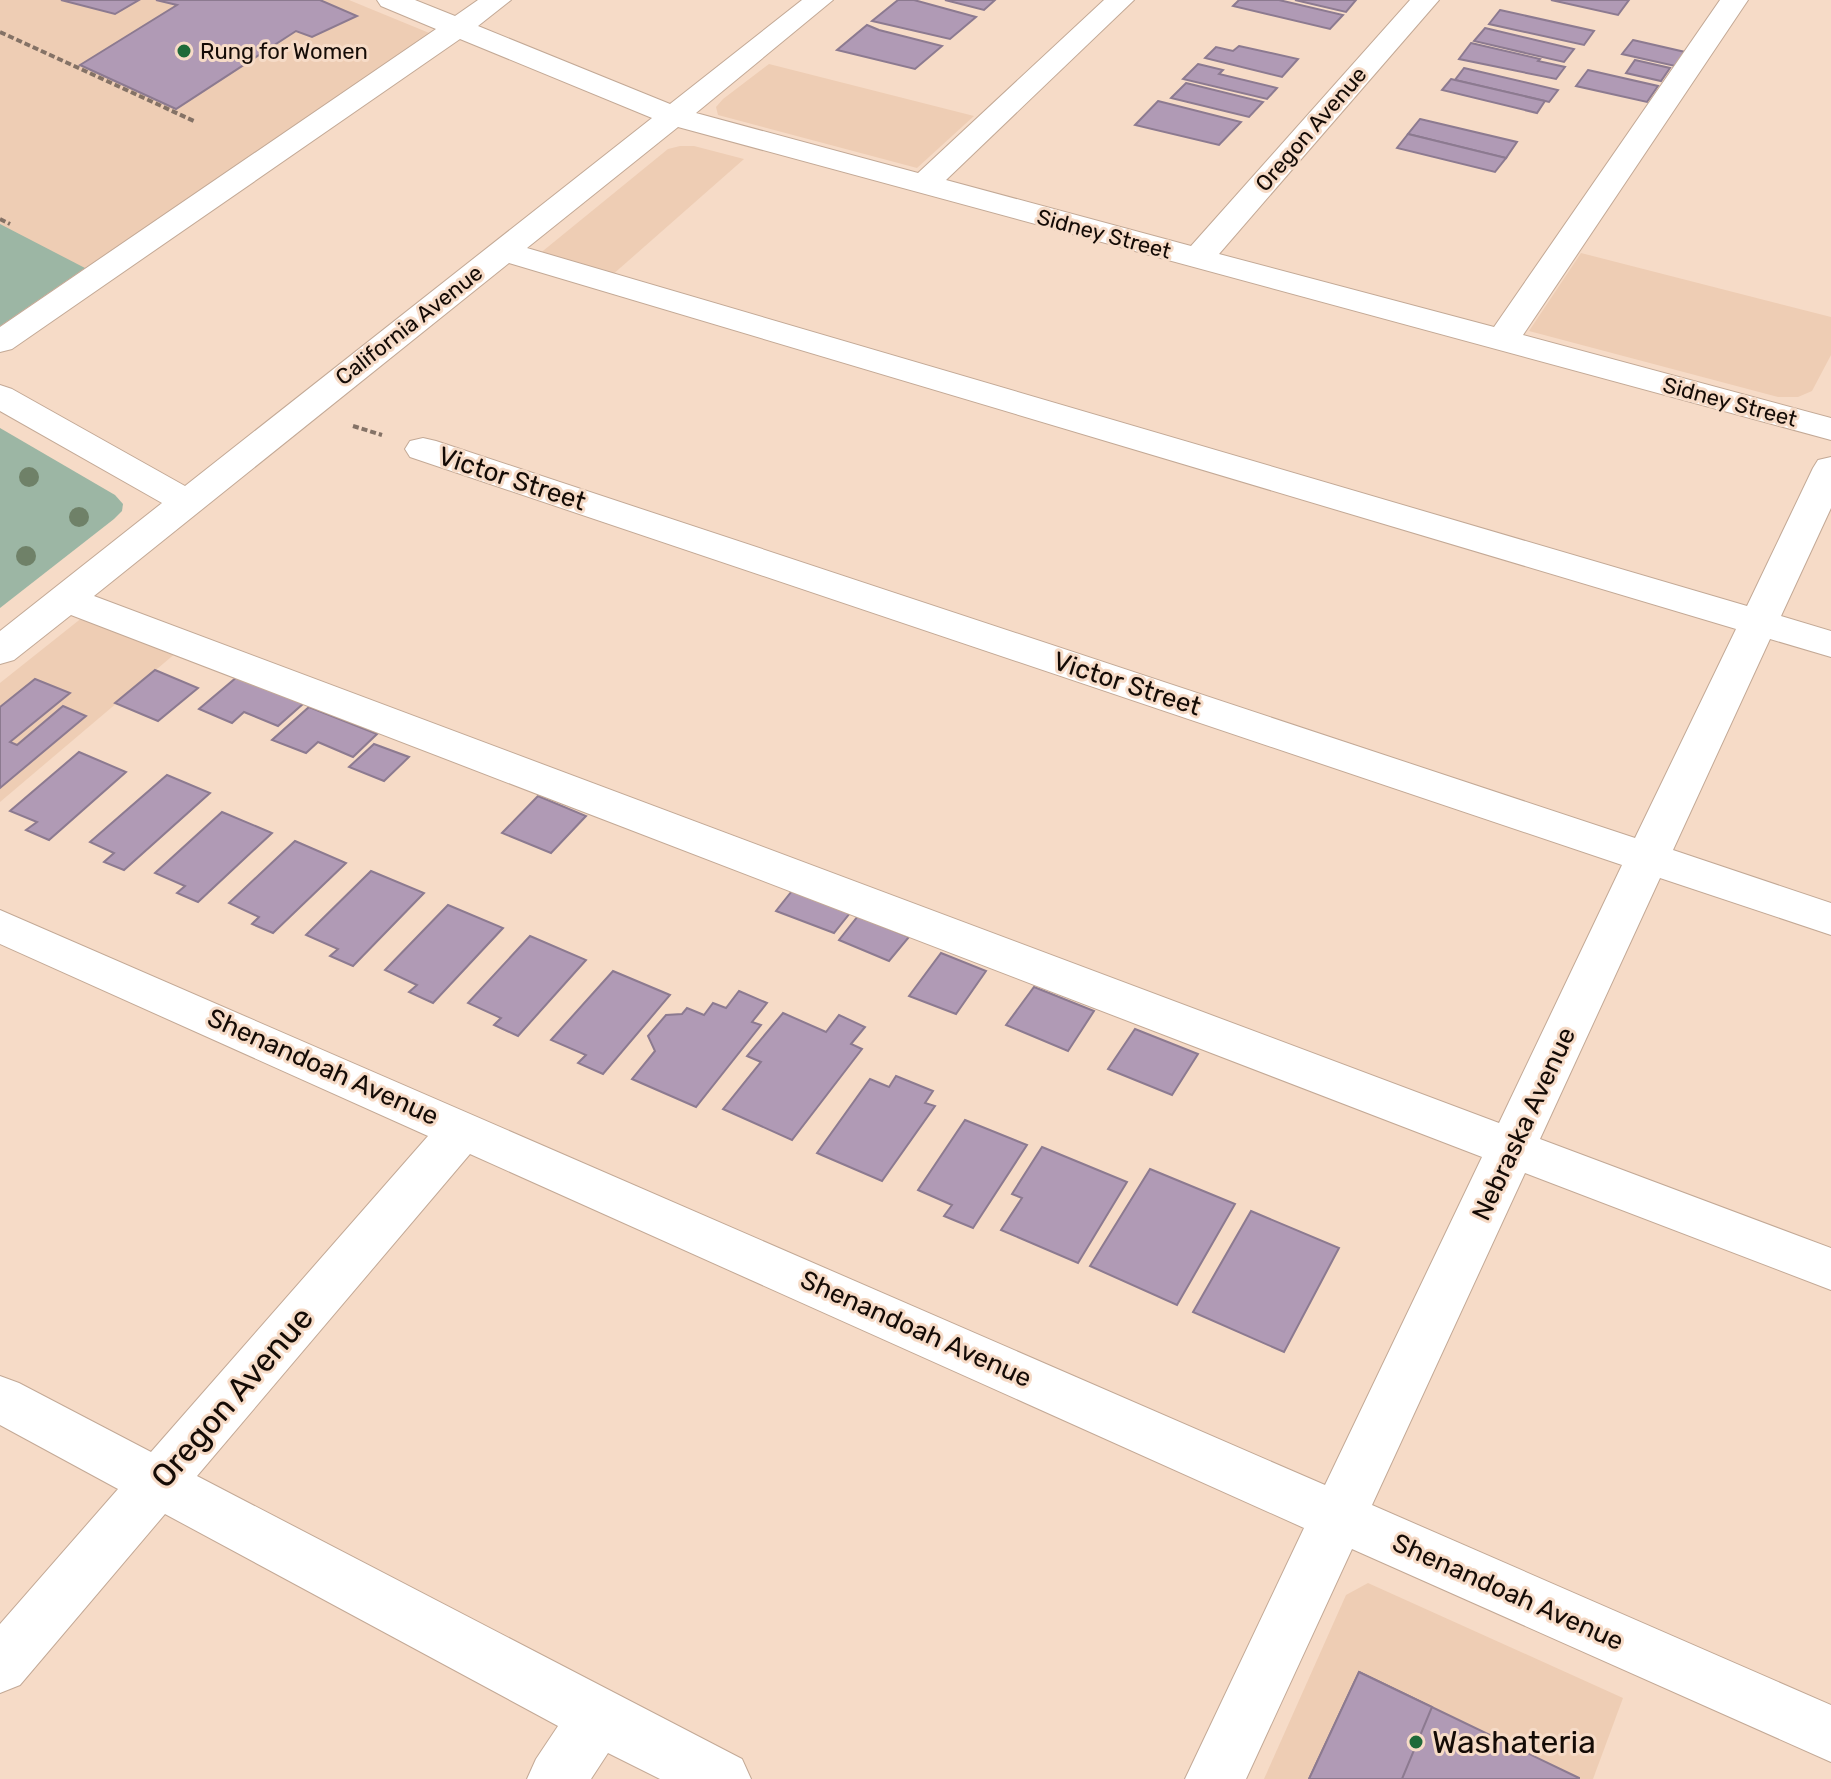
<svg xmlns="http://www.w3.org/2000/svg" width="1831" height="1779" font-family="Rubik,sans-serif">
<rect width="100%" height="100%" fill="#f6dbc7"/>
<!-- built -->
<g fill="#eecdb4">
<polygon points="0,0 349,0 439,37 0,334"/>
<polygon points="769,64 974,116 917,168 718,115 716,107 723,99"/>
<polygon points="680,146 694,146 744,159 611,276 538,255 668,149"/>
<polygon points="1581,253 1831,317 1831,355 1812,391 1798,397 1778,397 1529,331"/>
<polygon points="83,617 177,652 0,802 0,683"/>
<polygon points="1368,1583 1623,1698 1593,1779 1264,1779 1346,1595"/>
</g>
<!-- green -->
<g fill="#9cb6a4">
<polygon points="0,224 85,268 0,326"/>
<polygon points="0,428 115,495 123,504 122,511 114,519 0,608"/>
</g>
<!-- building -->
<g fill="#b09ab5" stroke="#8c7a90" stroke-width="2">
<polygon points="61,0 139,0 115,14"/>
<polygon points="156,0 320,0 357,16 312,37 296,31 176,109 80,65 177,5"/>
<polygon points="898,0 914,0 976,17 950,39 872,21"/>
<polygon points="945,0 995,0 984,10"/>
<polygon points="1239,0 1279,0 1343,15 1330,29 1233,6"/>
<polygon points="1295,0 1356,0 1346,12"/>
<polygon points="1551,0 1629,0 1618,15"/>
<polygon points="1500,10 1594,31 1584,45 1489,24"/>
<polygon points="867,25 879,30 942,46 915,69 837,50"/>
<polygon points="1485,28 1574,49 1564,62 1474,41"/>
<polygon points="1633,40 1685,52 1675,66 1622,54"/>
<polygon points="1471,43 1540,59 1538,61 1565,67 1556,79 1459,59"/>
<polygon points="1239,46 1298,59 1282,77 1205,58 1216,47 1233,51"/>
<polygon points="1635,60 1670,68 1661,81 1626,73"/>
<polygon points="1198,64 1223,70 1219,74 1277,88 1267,99 1183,79"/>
<polygon points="1464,68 1558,90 1549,102 1455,80"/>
<polygon points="1588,70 1658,86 1647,102 1576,86"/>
<polygon points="1451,79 1455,80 1545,101 1537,113 1442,90"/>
<polygon points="1186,83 1263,102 1249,117 1171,98"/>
<polygon points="1158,101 1241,122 1219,145 1135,125"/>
<polygon points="1420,119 1517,142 1506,158 1408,134"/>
<polygon points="1408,134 1506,158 1495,172 1397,148"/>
<polygon points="155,670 198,688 158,721 115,703"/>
<polygon points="237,677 304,703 278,726 244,712 232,723 199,709"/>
<polygon points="35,679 70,693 10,742 17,745 63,706 86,716 0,788 0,707"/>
<polygon points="309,707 377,734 353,757 318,742 306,753 272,740"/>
<polygon points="374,744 409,757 384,781 349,767"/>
<polygon points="79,752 126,772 49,840 26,830 37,822 10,811"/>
<polygon points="167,775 210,793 124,870 104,862 114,853 90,842"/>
<polygon points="538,796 586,816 551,853 502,833"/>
<polygon points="222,812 272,833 198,902 177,893 185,886 155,873"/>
<polygon points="295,841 346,863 273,933 252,924 259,917 229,903"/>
<polygon points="371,871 424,893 353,966 330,956 338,949 306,935"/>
<polygon points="792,891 850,913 834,933 776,911"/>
<polygon points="448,905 503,928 433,1003 409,992 417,985 385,970"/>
<polygon points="858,916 909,937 889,961 839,940"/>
<polygon points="530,936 586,960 518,1036 494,1025 501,1018 468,1003"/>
<polygon points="941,953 986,971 956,1014 909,996"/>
<polygon points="613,971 670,995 603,1074 578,1063 586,1055 551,1040"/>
<polygon points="1034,987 1094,1011 1068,1051 1006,1025"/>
<polygon points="739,991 767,1003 752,1022 761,1025 696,1107 632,1079 655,1051 648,1036 666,1015 682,1014 687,1008 704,1015 713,1003 726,1008"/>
<polygon points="783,1013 826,1032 839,1015 865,1027 851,1044 862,1049 792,1140 723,1109 761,1062 747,1056"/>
<polygon points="1135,1029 1198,1054 1172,1095 1108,1069"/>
<polygon points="896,1076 933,1091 925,1103 935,1106 882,1181 817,1153 870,1079 889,1087"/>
<polygon points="965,1120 1027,1145 973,1228 944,1216 952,1205 918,1190"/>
<polygon points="1042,1147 1127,1182 1078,1263 1001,1230 1022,1198 1012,1194"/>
<polygon points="1150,1169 1235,1204 1177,1305 1090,1266"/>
<polygon points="1251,1211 1339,1248 1284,1352 1193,1312"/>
<polygon points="1359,1672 1579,1778 1579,1779 1309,1779"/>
<polygon points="1359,1672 1432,1707 1402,1779 1309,1779"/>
</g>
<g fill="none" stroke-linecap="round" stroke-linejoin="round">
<!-- minor casing -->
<g stroke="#c3a996" stroke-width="2">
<path id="minor" d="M377,0H415L455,16L478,0H511L478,26L670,104L802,0H833L696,113L918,173L1104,0H1134L946,180L1191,246L1410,0H1439L1219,254L1494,327L1720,0H1748L1523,335L1831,418V440L678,127L527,248L1747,606L1813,468L1818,460L1831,457V508L1781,616L1831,631V657L1770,639L1673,850L1831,903V935L1660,878L1540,1139L1831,1248V1290L1525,1173L1372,1505L1831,1705V1762L1352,1549L1246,1779H1185L1304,1528L470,1154L197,1476L742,1759L751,1779H660L608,1753L591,1779H527L536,1759L558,1726L165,1514L20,1685L0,1693V1624L118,1489L0,1425V1376L19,1383L151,1452L428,1136L0,944V910L1325,1485L1482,1157L71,615L14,660L0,664V631L162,503L0,411V385L12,389L185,486L652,118L460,39L12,349L0,352V327L436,29L381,6ZM509,263L1736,629L1635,838L436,441L423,438L410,441L405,449L410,457L1622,865L1499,1123L94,596Z"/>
</g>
<!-- path -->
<g stroke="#847266" stroke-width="4" stroke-dasharray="6 3" stroke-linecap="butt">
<polyline points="0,32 194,121"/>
<polyline points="0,219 10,224"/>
<polyline points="353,426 382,435"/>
</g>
<!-- minor -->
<use href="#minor" fill="#fff" fill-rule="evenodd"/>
</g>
<!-- trees -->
<g fill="#6f8168">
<circle cx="29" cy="477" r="10"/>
<circle cx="79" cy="517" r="10"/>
<circle cx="26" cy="556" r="10"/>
</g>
<!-- markers -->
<g fill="#1e6a39" stroke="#f6dbc7" stroke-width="3">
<circle cx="184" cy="51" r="8"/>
<circle cx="1416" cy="1742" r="8"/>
</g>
<g text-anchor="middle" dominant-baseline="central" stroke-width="6" stroke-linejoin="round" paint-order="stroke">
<!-- far-poi labels -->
<g font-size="22" fill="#140b06" stroke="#f6dbc7" text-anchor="start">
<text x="200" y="51">Rung for Women</text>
</g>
<!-- far-street labels -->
<g font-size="22" fill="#140b06" stroke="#f6dbc7">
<text transform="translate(1311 129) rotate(-49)">Oregon Avenue</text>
<text transform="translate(1104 234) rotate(15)">Sidney Street</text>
<text transform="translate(409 325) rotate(-38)">California Avenue</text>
<text transform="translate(1730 402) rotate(15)">Sidney Street</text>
</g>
<!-- street labels -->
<g font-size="26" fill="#140b06" stroke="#f6dbc7">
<text transform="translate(512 479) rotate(18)">Victor Street</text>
<text transform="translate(1127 684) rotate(18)">Victor Street</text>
<text transform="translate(323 1067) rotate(24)">Shenandoah Avenue</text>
<text transform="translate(1524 1124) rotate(-65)">Nebraska Avenue</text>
<text transform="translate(916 1329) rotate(24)">Shenandoah Avenue</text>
<text transform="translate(1508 1592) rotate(24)">Shenandoah Avenue</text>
</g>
<!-- near-street labels -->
<g font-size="32" fill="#140b06" stroke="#f6dbc7">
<text transform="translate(232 1397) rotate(-49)">Oregon Avenue</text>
</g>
<!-- near-poi labels -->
<g font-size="32" fill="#140b06" stroke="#f6dbc7" text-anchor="start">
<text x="1432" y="1742">Washateria</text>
</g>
</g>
</svg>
